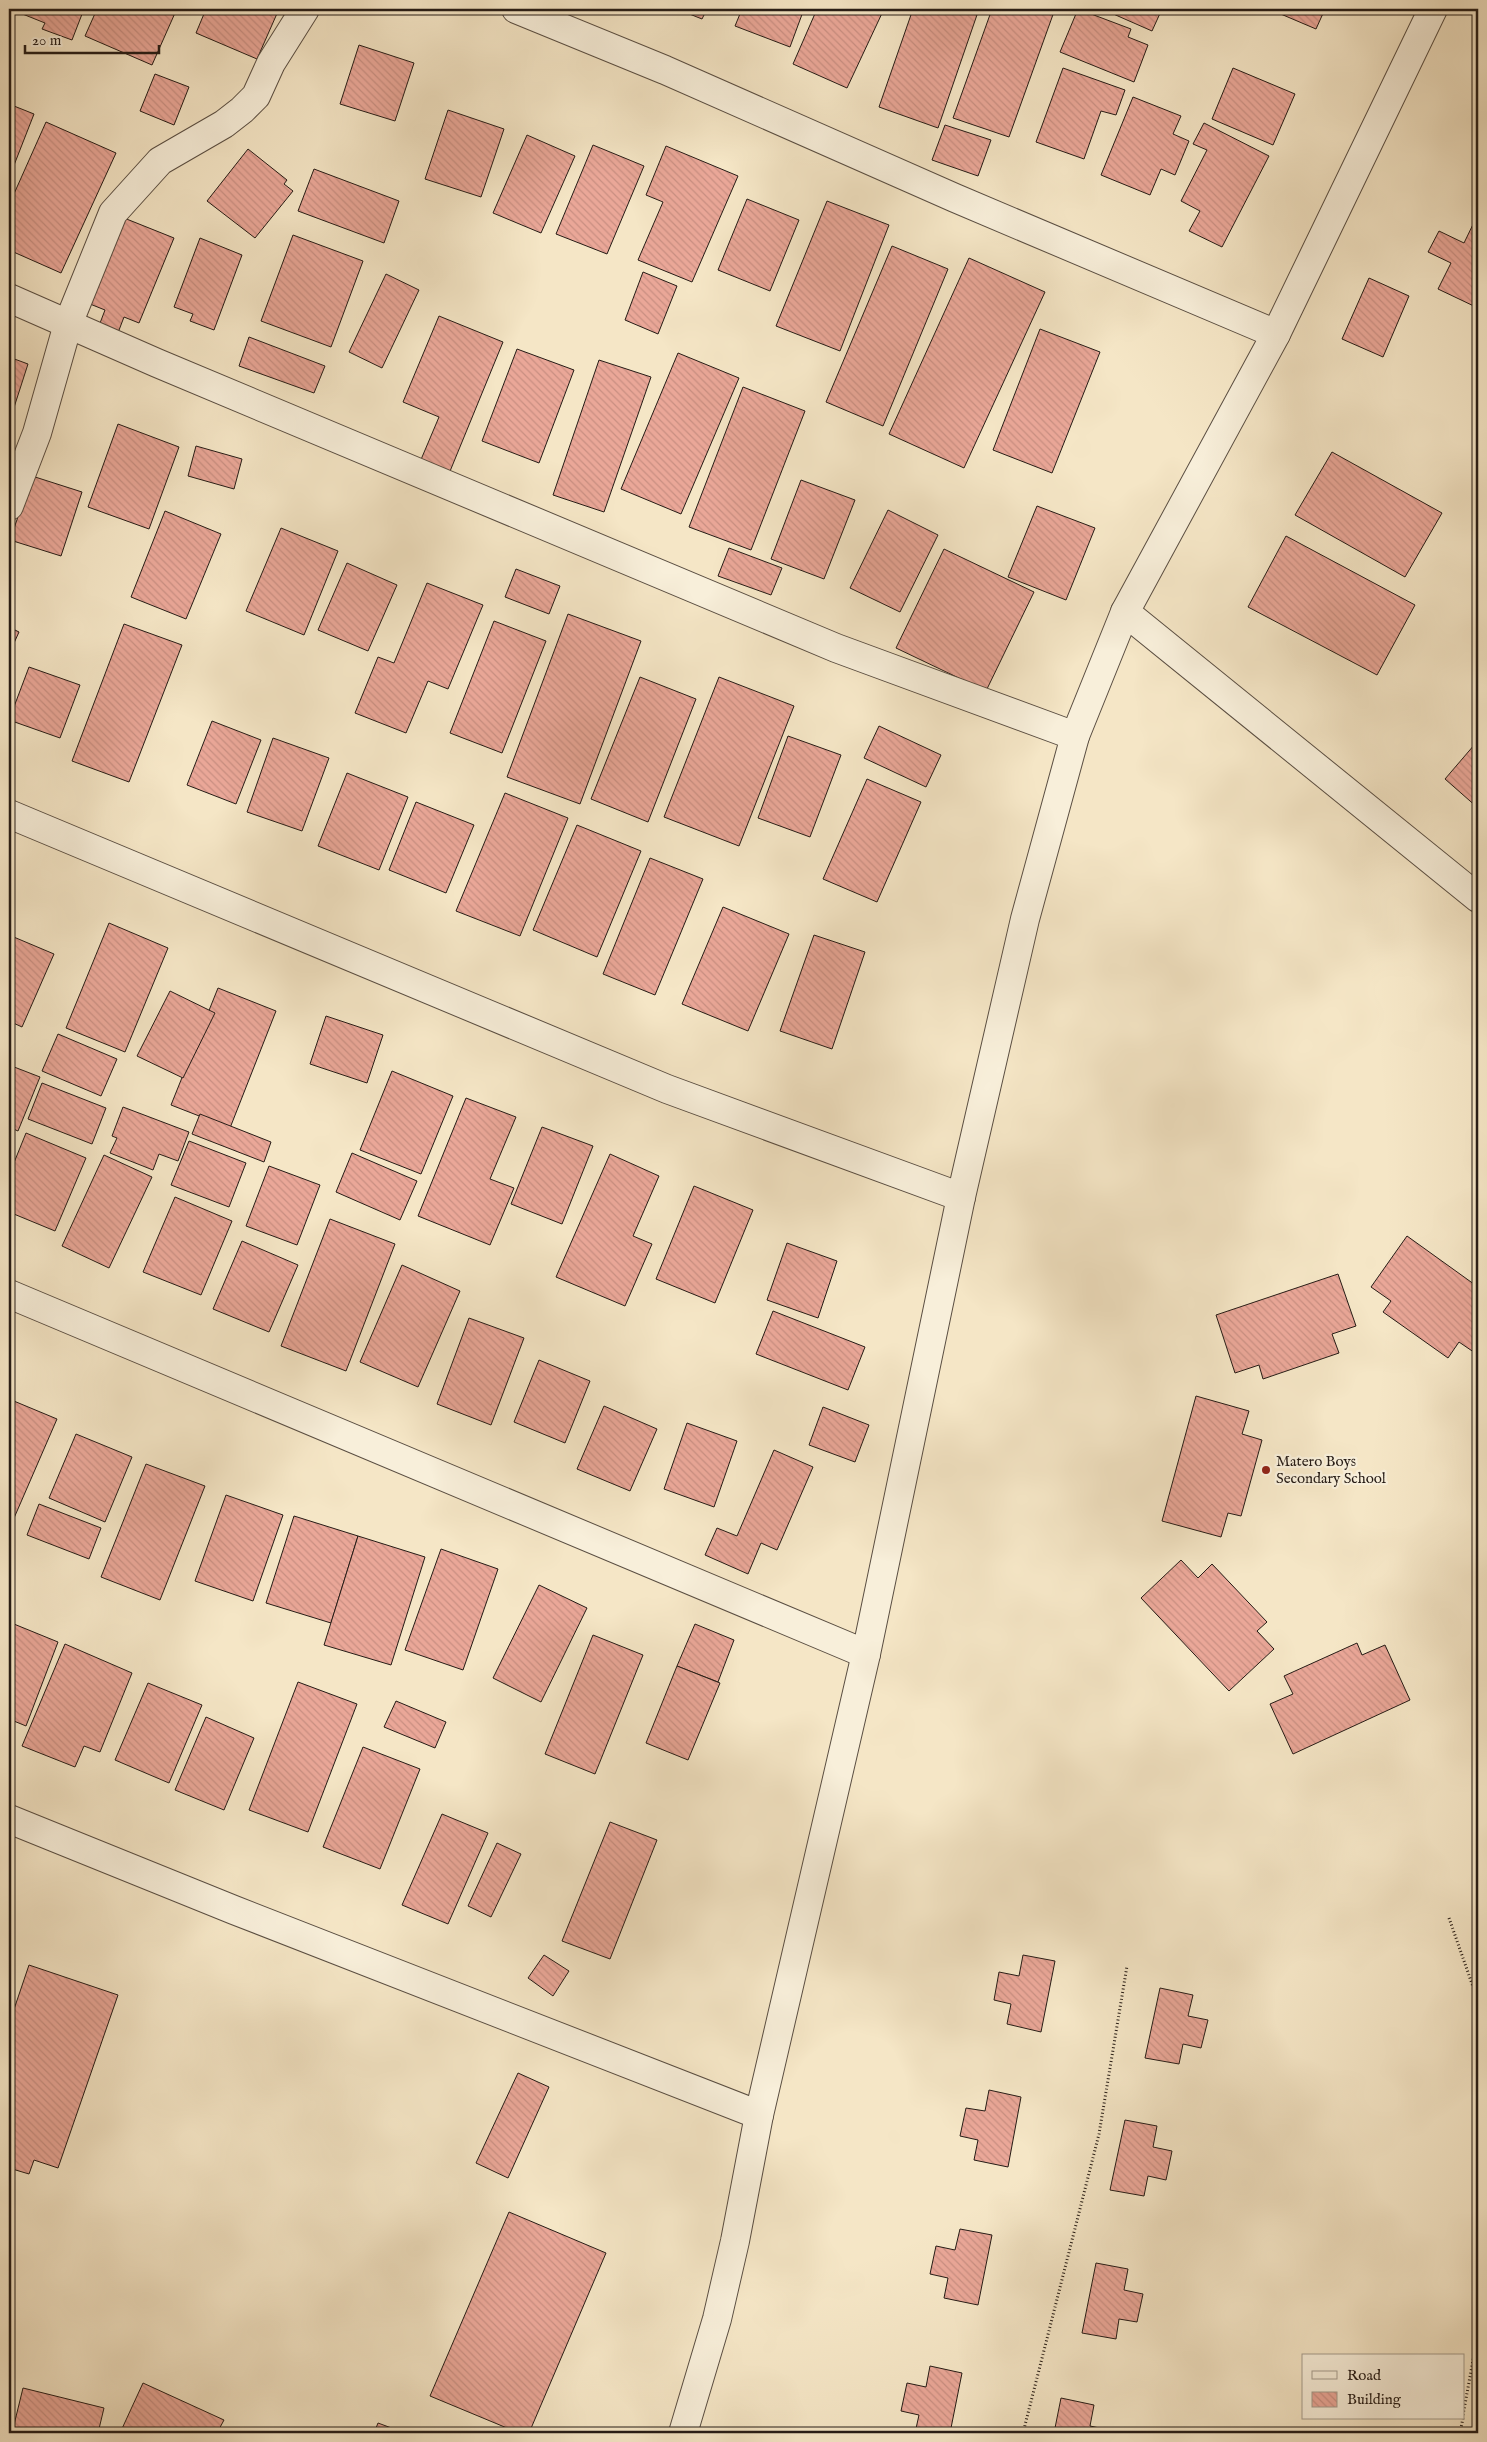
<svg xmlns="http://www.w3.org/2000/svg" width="1487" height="2442" font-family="'IM FELL English',serif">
<defs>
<pattern id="building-back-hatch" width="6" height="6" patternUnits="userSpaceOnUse" patternTransform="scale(1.25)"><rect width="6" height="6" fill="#eaa798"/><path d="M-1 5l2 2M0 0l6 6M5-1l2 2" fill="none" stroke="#c98f82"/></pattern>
</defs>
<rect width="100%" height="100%" fill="#f5e6c6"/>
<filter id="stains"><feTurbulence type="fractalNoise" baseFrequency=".004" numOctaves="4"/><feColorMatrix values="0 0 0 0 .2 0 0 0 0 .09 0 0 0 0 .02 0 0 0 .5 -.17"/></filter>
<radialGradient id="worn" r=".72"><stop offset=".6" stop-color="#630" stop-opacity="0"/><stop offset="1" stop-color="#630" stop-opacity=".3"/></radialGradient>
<!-- building -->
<g fill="url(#building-back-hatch)" stroke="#261c16">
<polygon points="16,9 84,9 72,40 42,29 45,23 15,11"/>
<polygon points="97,9 165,9 175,13 152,65 85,36"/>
<polygon points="206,9 279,9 257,59 196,33"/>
<polygon points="677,9 707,9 702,19"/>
<polygon points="742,9 804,9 790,47 735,26"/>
<polygon points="817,9 884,9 847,88 793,64"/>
<polygon points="913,9 979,9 938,128 879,107"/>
<polygon points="992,9 1055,9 1009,137 953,118"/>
<polygon points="1078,9 1131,29 1128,37 1148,45 1134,82 1060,52"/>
<polygon points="1102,9 1162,9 1152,31"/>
<polygon points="1269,9 1325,9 1316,29"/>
<polygon points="359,45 414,63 395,121 340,104"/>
<polygon points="1063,68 1125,90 1116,115 1101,111 1084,159 1036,142"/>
<polygon points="1233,68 1295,94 1273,145 1212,119"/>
<polygon points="155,74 189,87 174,125 140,111"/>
<polygon points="1133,97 1181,116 1173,134 1189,141 1175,175 1161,169 1150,195 1101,175"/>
<polygon points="9,104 34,114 9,178"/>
<polygon points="448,110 504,129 481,197 425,179"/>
<polygon points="46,122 116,153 61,273 9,250 9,205"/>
<polygon points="1204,123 1269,156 1222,247 1189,231 1200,211 1181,201 1207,150 1193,144"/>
<polygon points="945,125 991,140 978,176 932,160"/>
<polygon points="527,135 575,156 541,233 493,213"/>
<polygon points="593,145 644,166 607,254 556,234"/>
<polygon points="666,146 738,176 692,282 638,260 663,202 646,195"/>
<polygon points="248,149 287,180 284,184 293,191 255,238 207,201"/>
<polygon points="314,169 399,201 384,243 298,211"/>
<polygon points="747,199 799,220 770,291 718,270"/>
<polygon points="827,201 889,225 840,351 776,326"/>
<polygon points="1478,214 1478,308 1438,289 1451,263 1428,252 1439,231 1464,243"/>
<polygon points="119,216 174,238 139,323 124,317 116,338 97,331 105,310 85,302"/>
<polygon points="293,235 363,261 331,347 261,321"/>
<polygon points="200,238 242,255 214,330 190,321 193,314 174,307"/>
<polygon points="892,246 948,269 883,426 826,402"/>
<polygon points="969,258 1045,292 964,468 889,434"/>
<polygon points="643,272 677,286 658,334 625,320"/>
<polygon points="386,274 419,290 382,368 349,352"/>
<polygon points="1369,278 1409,296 1383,357 1342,339"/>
<polygon points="439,316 503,342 446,481 417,469 439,417 403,402"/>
<polygon points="1040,329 1100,352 1052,473 993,450"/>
<polygon points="249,337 325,366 314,393 239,366"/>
<polygon points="517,349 574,370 539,463 482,441"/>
<polygon points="678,353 739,378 681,514 621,489"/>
<polygon points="9,357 28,364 9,423"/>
<polygon points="599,360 651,377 604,512 553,495"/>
<polygon points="743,387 805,411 751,550 689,527"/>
<polygon points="118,424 179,447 149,529 88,507"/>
<polygon points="196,446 242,459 234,489 188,476"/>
<polygon points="1332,452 1442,513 1405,577 1295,515"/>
<polygon points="32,476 82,492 61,556 10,540"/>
<polygon points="801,480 855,500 824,579 771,559"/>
<polygon points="1037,506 1095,528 1066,600 1008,577"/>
<polygon points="888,510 938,535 900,612 850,588"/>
<polygon points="165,511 221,534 186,619 131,597"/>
<polygon points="281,528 338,551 304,635 246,611"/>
<polygon points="1286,536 1415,605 1377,675 1248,607"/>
<polygon points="729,548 782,568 771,595 718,576"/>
<polygon points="944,549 1034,592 986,691 896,648"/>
<polygon points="347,563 397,585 368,651 318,630"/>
<polygon points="516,569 560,586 549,614 505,597"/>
<polygon points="427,583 483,605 448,689 428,681 406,733 355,713 378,657 394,663"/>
<polygon points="568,614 641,641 580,804 507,777"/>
<polygon points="494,621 546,641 502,753 450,733"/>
<polygon points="124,624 182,645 129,782 72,761"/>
<polygon points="9,627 19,632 9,654"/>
<polygon points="29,667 80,685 60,738 9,720"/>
<polygon points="640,677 696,699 648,822 591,799"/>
<polygon points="719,677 794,706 739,846 664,817"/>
<polygon points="212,721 261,740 236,804 187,785"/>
<polygon points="879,726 941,755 926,787 864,758"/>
<polygon points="788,736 841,755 810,837 758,818"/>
<polygon points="273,738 329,758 302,831 247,812"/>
<polygon points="1475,744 1478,747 1478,808 1445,779"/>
<polygon points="347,773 408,797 379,870 318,846"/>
<polygon points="867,779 921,802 877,902 823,879"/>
<polygon points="505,793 568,818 520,936 456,911"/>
<polygon points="416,802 474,825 446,893 389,870"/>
<polygon points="577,825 641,851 597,957 533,930"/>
<polygon points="650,858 703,879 655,995 603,974"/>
<polygon points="723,907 789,934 748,1031 682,1004"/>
<polygon points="109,923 168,948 125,1052 66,1028"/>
<polygon points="9,935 54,954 22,1027 9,1021"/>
<polygon points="814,935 865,952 832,1049 780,1031"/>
<polygon points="218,988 276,1011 230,1128 171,1105"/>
<polygon points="170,991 215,1013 183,1078 137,1056"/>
<polygon points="326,1016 383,1035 367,1083 310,1064"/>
<polygon points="58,1034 117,1059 101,1096 42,1071"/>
<polygon points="9,1065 40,1077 18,1131 9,1127"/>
<polygon points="392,1071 453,1096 421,1174 360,1150"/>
<polygon points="42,1083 106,1108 92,1144 28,1119"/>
<polygon points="466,1098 516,1117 490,1179 514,1188 490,1245 418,1216"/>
<polygon points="123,1107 189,1132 178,1161 159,1154 153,1170 110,1153 117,1138 112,1136"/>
<polygon points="200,1114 271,1142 264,1162 192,1134"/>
<polygon points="542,1127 593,1146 562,1224 511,1204"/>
<polygon points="26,1133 86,1158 55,1231 9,1212 9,1175"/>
<polygon points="189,1141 246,1163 229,1207 171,1185"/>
<polygon points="352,1153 417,1181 400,1220 336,1192"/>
<polygon points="610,1154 659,1176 633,1236 652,1244 625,1306 556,1277"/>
<polygon points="104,1155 152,1177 109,1268 62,1246"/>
<polygon points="269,1166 320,1185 297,1245 246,1226"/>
<polygon points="694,1186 753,1210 715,1303 656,1279"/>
<polygon points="175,1197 232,1221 201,1295 143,1272"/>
<polygon points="330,1219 395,1244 346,1371 281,1346"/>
<polygon points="1407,1236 1478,1287 1478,1355 1459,1342 1448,1358 1383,1312 1391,1301 1371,1287"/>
<polygon points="242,1241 298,1265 269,1332 213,1309"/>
<polygon points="787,1243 837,1261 818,1318 767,1300"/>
<polygon points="402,1265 460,1291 418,1387 360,1362"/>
<polygon points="1338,1274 1356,1326 1332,1334 1339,1353 1263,1379 1259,1365 1235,1373 1216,1315"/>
<polygon points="773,1311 865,1347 848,1390 756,1354"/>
<polygon points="469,1318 524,1338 491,1425 437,1404"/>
<polygon points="539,1360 590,1381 565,1443 514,1422"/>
<polygon points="1196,1396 1249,1411 1242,1434 1262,1440 1241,1516 1228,1513 1221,1537 1162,1521"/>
<polygon points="9,1399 57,1419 11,1525 9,1524"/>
<polygon points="604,1406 657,1429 630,1491 577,1469"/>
<polygon points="823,1407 869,1425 855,1462 809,1445"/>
<polygon points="687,1423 737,1441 714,1507 664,1489"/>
<polygon points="76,1434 132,1457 105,1522 49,1498"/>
<polygon points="774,1450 813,1467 777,1550 761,1543 748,1574 705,1555 717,1528 737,1536"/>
<polygon points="146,1464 205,1486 160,1600 101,1577"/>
<polygon points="226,1495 283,1515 253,1601 195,1581"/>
<polygon points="39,1504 101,1528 89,1559 27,1535"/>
<polygon points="294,1516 358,1536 331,1623 266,1603"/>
<polygon points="358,1536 425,1557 391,1665 324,1645"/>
<polygon points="441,1549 498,1569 463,1670 405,1650"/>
<polygon points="1181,1560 1198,1578 1212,1564 1267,1622 1257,1631 1274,1649 1229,1691 1141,1598"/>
<polygon points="539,1585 587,1608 541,1702 493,1678"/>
<polygon points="9,1622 58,1642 26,1726 9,1719"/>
<polygon points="695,1624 734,1640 718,1682 677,1666"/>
<polygon points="593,1635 643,1655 595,1774 545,1754"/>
<polygon points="1357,1643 1362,1655 1385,1645 1410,1700 1293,1754 1270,1704 1293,1694 1284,1676"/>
<polygon points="65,1644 132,1673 100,1752 84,1746 75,1767 22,1746"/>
<polygon points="677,1666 720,1683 688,1760 646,1743"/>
<polygon points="298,1682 357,1704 308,1832 249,1810"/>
<polygon points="148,1683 202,1705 169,1783 115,1760"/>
<polygon points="396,1701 446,1722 435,1748 384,1727"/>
<polygon points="206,1717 254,1738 224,1810 175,1790"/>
<polygon points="363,1747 420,1769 380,1869 323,1847"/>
<polygon points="442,1814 488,1833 448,1924 402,1905"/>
<polygon points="610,1822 657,1840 610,1959 562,1941"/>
<polygon points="497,1843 521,1854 491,1917 468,1906"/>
<polygon points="544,1955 569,1971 553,1996 528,1978"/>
<polygon points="1023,1955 1055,1961 1041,2032 1007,2024 1011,2004 994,2000 999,1972 1019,1976"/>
<polygon points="29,1965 118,1995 58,2168 34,2160 29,2174 9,2168 9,2024"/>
<polygon points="1160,1988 1193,1995 1188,2016 1208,2020 1201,2048 1183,2044 1179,2064 1145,2058"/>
<polygon points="518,2073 549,2087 508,2178 476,2163"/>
<polygon points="989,2090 1021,2097 1008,2167 974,2160 978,2140 960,2136 966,2108 985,2111"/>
<polygon points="1125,2120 1157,2126 1153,2147 1172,2151 1166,2180 1148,2176 1144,2196 1110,2190"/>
<polygon points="509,2212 606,2253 529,2433 519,2433 430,2396"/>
<polygon points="960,2229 992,2235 978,2305 944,2298 948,2278 930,2274 936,2246 955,2250"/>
<polygon points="1096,2263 1128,2269 1124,2290 1143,2294 1137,2322 1119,2319 1116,2339 1082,2333"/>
<polygon points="930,2366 962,2373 950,2433 915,2433 919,2415 901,2411 907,2383 926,2387"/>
<polygon points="143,2383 224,2420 217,2433 120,2433"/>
<polygon points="23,2388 104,2408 98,2433 12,2433"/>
<polygon points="1061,2398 1094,2405 1090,2426 1109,2430 1108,2433 1054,2433"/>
<polygon points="378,2423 405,2433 374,2433"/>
</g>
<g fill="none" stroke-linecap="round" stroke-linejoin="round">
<!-- street casing -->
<g stroke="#5a4e42" stroke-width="30">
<g id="street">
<polyline points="516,9 665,70 955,198 1276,334"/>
<polyline points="9,298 157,363 836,648 1075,736"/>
<polyline points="9,506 37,433 68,324 113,213 160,161 224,124 242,110 256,96 271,63 305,9"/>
<polyline points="1125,612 1478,898"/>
<polyline points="9,814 667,1089 961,1197"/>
<polyline points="9,1294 866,1654"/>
<polyline points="9,1819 234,1910 759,2115"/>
<polyline points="683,2433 717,2319 735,2241 759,2115 866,1654 961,1197 1025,919 1075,736 1125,612 1276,334 1433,9"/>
</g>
</g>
<!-- path -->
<g stroke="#261c16" stroke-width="3" stroke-dasharray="1 2.5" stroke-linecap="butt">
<polyline points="1449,1918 1478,2001"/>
<polyline points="1463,2415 1478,2333"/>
<polyline points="1023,2433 1099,2134 1127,1966"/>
<polyline points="1460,2433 1463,2418"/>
</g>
<!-- street -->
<use href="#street" stroke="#f8efda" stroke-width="28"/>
</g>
<!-- markers -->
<circle fill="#8f2418" stroke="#f8efda" stroke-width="2" cx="1266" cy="1470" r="5"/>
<g text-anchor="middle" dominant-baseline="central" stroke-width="4.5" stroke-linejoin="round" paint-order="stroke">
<!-- poi labels -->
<g font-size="15" fill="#261c16" stroke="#f8efda" text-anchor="start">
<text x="1276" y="1461">Matero Boys<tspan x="1276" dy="17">Secondary School</tspan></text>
</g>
</g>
<!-- margin -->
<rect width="1487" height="2442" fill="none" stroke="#f5e6c6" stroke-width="30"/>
<rect x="10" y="10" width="1467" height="2422" fill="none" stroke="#261c16" stroke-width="2.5"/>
<rect x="15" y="15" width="1457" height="2412" fill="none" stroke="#261c16"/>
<!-- legend -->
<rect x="1302" y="2354" width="162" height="65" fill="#f8efda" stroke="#a49b8c"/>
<rect x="1312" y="2371" width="25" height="8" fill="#f8efda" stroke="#a49b8c"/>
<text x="1347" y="2380" font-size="15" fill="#261c16">Road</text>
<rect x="1312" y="2392" width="25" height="15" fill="url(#building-back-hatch)" stroke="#a49b8c"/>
<text x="1347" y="2404" font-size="15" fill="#261c16">Building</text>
<!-- scale -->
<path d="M25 45v8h134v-8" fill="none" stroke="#261c16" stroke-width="2.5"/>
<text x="32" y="45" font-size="15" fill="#261c16" stroke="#f8efda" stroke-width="4" paint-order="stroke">20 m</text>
<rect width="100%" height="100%" filter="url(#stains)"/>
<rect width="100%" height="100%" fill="url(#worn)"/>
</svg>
